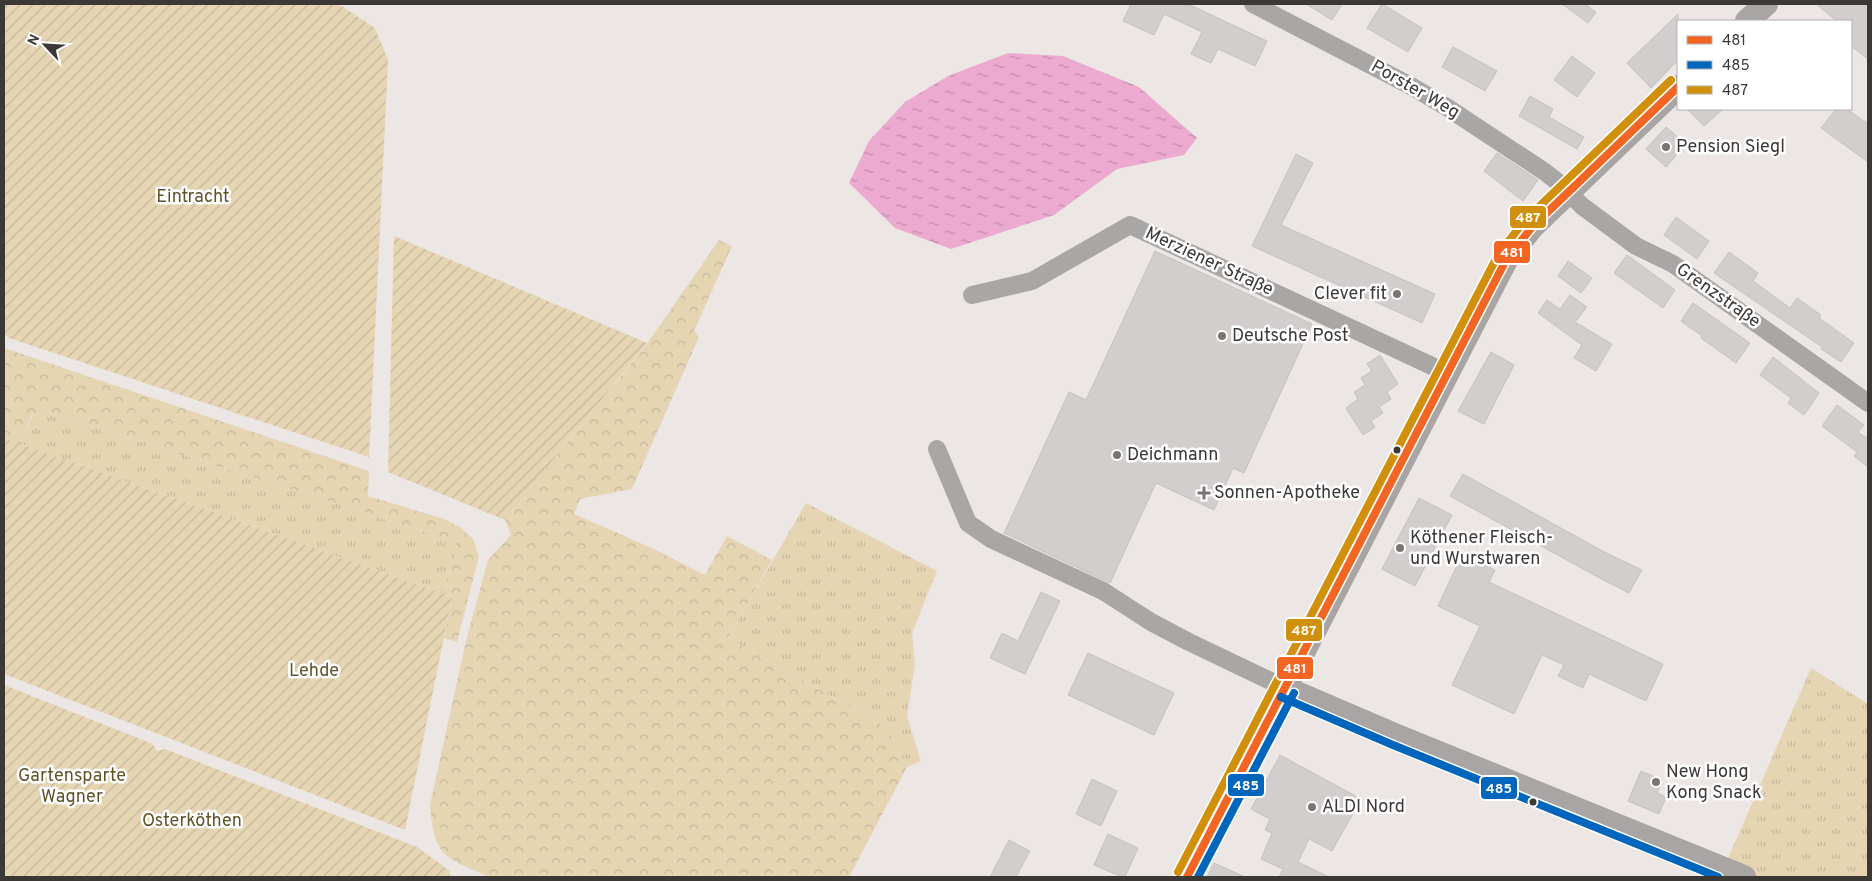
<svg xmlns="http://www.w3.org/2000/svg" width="1872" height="881" font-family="Overpass,sans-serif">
<defs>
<pattern id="grass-tufts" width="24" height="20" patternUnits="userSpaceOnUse" patternTransform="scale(1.25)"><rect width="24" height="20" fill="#e5d5b3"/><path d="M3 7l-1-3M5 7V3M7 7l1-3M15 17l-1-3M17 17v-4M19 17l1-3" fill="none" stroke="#c5b89b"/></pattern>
<pattern id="forest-crowns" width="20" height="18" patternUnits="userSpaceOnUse" patternTransform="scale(1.25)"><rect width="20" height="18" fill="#e5d5b3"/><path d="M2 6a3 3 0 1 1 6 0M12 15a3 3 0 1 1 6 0" fill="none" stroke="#c5b89b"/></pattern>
<pattern id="garden-furrows" width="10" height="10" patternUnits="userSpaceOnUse" patternTransform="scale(1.25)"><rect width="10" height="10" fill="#e5d5b3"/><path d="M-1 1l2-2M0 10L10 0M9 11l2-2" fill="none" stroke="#c5b89b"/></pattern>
<pattern id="water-ripples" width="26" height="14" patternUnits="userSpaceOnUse" patternTransform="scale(1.25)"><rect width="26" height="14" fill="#edaacf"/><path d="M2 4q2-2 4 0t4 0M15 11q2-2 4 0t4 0" fill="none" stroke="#c18ba9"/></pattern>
</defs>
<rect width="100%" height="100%" fill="#ece6e5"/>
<!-- grass -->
<g fill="url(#grass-tufts)">
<polygon points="45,411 453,541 458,549 445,583 452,597 21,444 32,416"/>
<polygon points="806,503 937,571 912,633 915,665 907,716 921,761 907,767 887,728 728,638"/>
<polygon points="1811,668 1868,704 1868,877 1720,877"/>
</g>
<!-- forest -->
<g fill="url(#forest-crowns)">
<path d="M719,240L732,246L694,331L699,337L632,489L580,499L574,514L654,549L705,575L727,536L772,560L728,638L887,728L907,767L849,877H489C445,857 434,858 430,805L466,641L488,560L511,535L505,520L647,344Z"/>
<polygon points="4,348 369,471 368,496 444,519 461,528 473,539 479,556 457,642 444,638 452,597 445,583 458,549 453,541 45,411 31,416 21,444 4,438"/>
</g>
<!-- garden -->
<g fill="url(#garden-furrows)">
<polygon points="4,4 335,4 343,7 375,28 388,60 369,457 9,338 4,334"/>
<polygon points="394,236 647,343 505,520 388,472"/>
<polygon points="4,438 452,597 405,830 4,674"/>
<polygon points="4,685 153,744 157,751 165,749 417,847 450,871 450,877 4,877"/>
</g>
<!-- water -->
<polygon fill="url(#water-ripples)" points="1008,53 1063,56 1139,87 1197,138 1184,155 1117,169 1054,215 951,249 895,228 849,183 869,141 905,102 948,76"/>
<!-- building -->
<g fill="#d3cece" stroke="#c6c1c1">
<polygon points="1131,4 1188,4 1267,41 1255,66 1218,49 1211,63 1191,54 1202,32 1164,14 1154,35 1123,21"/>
<polygon points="1306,4 1342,4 1332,20"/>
<polygon points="1382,4 1422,28 1408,52 1367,28"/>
<polygon points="1562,4 1585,4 1596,12 1588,23"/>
<polygon points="1816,4 1868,4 1868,59 1851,46 1851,21 1837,21"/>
<polygon points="1678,14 1678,60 1651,88 1627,63"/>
<polygon points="1453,47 1497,71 1485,91 1442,67"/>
<polygon points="1572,56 1595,73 1577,97 1554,80"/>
<polygon points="1530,96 1553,109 1549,117 1584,137 1577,149 1519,116"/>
<polygon points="1687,109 1723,109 1704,126"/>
<polygon points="1836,109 1847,109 1868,124 1868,162 1821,128"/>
<polygon points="1666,127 1686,144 1666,167 1646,149"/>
<polygon points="1497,153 1538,180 1523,201 1484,171"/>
<polygon points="1296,154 1313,163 1281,225 1435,294 1422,323 1252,246"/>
<polygon points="1676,217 1709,241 1697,259 1664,235"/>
<polygon points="1155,251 1312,324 1244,473 1233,468 1214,510 1156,483 1110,583 1004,533 1069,392 1086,400"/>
<polygon points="1729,252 1758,273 1753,281 1790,308 1797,298 1821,315 1819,318 1854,343 1841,362 1821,349 1822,347 1714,273"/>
<polygon points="1627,255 1675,290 1663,308 1614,273"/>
<polygon points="1568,261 1592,278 1581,293 1558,276"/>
<polygon points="1570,295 1587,307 1575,322 1612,344 1596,371 1574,358 1582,345 1538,313 1547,300 1560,309"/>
<polygon points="1693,303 1750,343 1736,363 1701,338 1702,336 1681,321"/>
<polygon points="1491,352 1514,365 1484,424 1458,411"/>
<polygon points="1380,355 1398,384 1387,392 1391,399 1379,407 1383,413 1371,421 1375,427 1363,435 1346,408 1358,399 1354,392 1365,385 1361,378 1372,371 1367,364"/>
<polygon points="1773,357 1819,393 1804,415 1788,403 1791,398 1760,375"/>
<polygon points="1837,405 1864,425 1858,432 1866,438 1868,435 1868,467 1854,456 1857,452 1822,426"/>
<polygon points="1463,474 1608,554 1642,570 1629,593 1596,576 1450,496"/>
<polygon points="1419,498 1452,515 1415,586 1382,569"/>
<polygon points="1462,555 1495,570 1489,582 1663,664 1646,701 1589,674 1583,688 1558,676 1564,665 1542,655 1514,714 1452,685 1480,626 1438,606"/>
<polygon points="1041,592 1060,601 1025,674 990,658 1002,633 1018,641"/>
<polygon points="1088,653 1174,693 1154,735 1068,695"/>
<polygon points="1280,755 1361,799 1332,851 1309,839 1298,862 1329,877 1279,877 1283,869 1261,859 1272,833 1265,830 1270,819 1251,809"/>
<polygon points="1641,771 1662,780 1657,793 1666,797 1659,814 1628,801"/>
<polygon points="1092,779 1117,791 1101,826 1076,814"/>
<polygon points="1108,834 1138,848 1125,877 1122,877 1094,865"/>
<polygon points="1009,840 1030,851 1016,877 990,877"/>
<polygon points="1214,863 1245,877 1207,877"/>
</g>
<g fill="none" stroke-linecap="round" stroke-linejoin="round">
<!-- minor -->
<g stroke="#a9a7a6" stroke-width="18">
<polyline points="1253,4 1411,86 1445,106 1545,172 1559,183 1582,206 1636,246 1673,264 1868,403"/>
<polyline points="972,295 1032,281 1130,225 1447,373"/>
<polyline points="937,449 968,523 991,539 1103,591 1151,622 1189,642 1285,688"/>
</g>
<!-- secondary -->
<g stroke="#a9a5a4" stroke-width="24">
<polyline points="1747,21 1766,4"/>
<polyline points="1285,688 1397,736 1744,877"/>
<polyline points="1187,877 1506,260 1532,227 1678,87"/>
</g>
<!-- bus-1 casing -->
<g stroke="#fff" stroke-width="11">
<polyline id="bus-1" points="1187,877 1506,260 1532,227 1678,87"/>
</g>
<!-- bus-2 casing -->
<g stroke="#fff" stroke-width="11">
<g id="bus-2">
<polyline points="1281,697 1393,745 1718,877"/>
<polyline points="1198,877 1294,693"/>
</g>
</g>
<!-- bus-3 casing -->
<g stroke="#fff" stroke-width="11">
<polyline id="bus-3" points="1178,872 1498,255 1525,220 1671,80"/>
</g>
<!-- bus-1 -->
<use href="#bus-1" stroke="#f26522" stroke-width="8"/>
<!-- bus-2 -->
<use href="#bus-2" stroke="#0065bd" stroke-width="8"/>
<!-- bus-3 -->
<use href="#bus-3" stroke="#d1900b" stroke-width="8"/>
</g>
<!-- markers -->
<g fill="#797573" stroke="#fff" stroke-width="2">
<circle cx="1666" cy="147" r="5"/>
<circle cx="1397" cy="294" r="5"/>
<circle cx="1222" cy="336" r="5"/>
<circle cx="1117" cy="455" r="5"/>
<path d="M1201.5 485.5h5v5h5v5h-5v5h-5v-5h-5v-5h5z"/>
<circle cx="1400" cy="548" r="5"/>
<circle cx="1656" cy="782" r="5"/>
<circle cx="1312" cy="807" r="5"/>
</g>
<g fill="#3b3836" stroke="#fff" stroke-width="2">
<circle cx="1397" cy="450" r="4.5"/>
<circle cx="1533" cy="802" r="4.5"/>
</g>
<g text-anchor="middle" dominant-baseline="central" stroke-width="5" stroke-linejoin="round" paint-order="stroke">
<!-- street labels -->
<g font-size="18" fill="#3b3836" stroke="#fff">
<text transform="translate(1415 90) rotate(30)">Porster Weg</text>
<text transform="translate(1209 262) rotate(25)">Merziener Straße</text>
<text transform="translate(1718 296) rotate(35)">Grenzstraße</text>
</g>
<!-- poi labels -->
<g font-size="18" fill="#3b3836" stroke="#fff" text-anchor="start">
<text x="1676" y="147">Pension Siegl</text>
<text x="1387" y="294" text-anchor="end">Clever fit</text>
<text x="1232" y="336">Deutsche Post</text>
<text x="1127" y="455">Deichmann</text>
<text x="1214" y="493">Sonnen-Apotheke</text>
<text x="1410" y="538">Köthener Fleisch-<tspan x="1410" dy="21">und Wurstwaren</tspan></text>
<text x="1666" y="772">New Hong<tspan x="1666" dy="21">Kong Snack</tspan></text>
<text x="1322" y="807">ALDI Nord</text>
</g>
<!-- park labels -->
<g font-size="18" fill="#625228" stroke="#fff">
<text x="193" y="197">Eintracht</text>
<text x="314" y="671">Lehde</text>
<text x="72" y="776">Gartensparte<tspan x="72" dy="21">Wagner</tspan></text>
<text x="192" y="821">Osterköthen</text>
</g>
</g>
<g stroke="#fff" stroke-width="2">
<rect x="1509" y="205" width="38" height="24" rx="5" fill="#d1900b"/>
<rect x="1493" y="240" width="38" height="24" rx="5" fill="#f26522"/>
<rect x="1285" y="618" width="38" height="24" rx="5" fill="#d1900b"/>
<rect x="1276" y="656" width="38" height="24" rx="5" fill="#f26522"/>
<rect x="1227" y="773" width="38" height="24" rx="5" fill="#0065bd"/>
<rect x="1480" y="776" width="38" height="24" rx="5" fill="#0065bd"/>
</g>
<g font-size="14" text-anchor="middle" font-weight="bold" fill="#fff">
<text x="1528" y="222">487</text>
<text x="1512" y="257">481</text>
<text x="1304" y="635">487</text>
<text x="1295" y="673">481</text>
<text x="1246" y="790">485</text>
<text x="1499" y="793">485</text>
</g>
<!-- border -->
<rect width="1872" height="881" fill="none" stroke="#3b3836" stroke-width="10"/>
<!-- legend -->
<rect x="1677" y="20" width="175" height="90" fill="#ffffff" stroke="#b1afaf"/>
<rect x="1687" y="36" width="25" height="8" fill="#f26522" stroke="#b1afaf"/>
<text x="1722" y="45" font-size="15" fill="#3b3836">481</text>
<rect x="1687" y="61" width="25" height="8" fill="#0065bd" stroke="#b1afaf"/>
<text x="1722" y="70" font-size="15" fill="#3b3836">485</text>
<rect x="1687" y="86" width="25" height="8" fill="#d1900b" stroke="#b1afaf"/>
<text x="1722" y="95" font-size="15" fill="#3b3836">487</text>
<!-- north arrow -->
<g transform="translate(45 45) rotate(295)" stroke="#ffffff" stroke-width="4" paint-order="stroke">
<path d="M0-4L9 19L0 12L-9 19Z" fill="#3b3836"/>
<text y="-8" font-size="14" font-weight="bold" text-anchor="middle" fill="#3b3836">N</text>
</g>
</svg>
